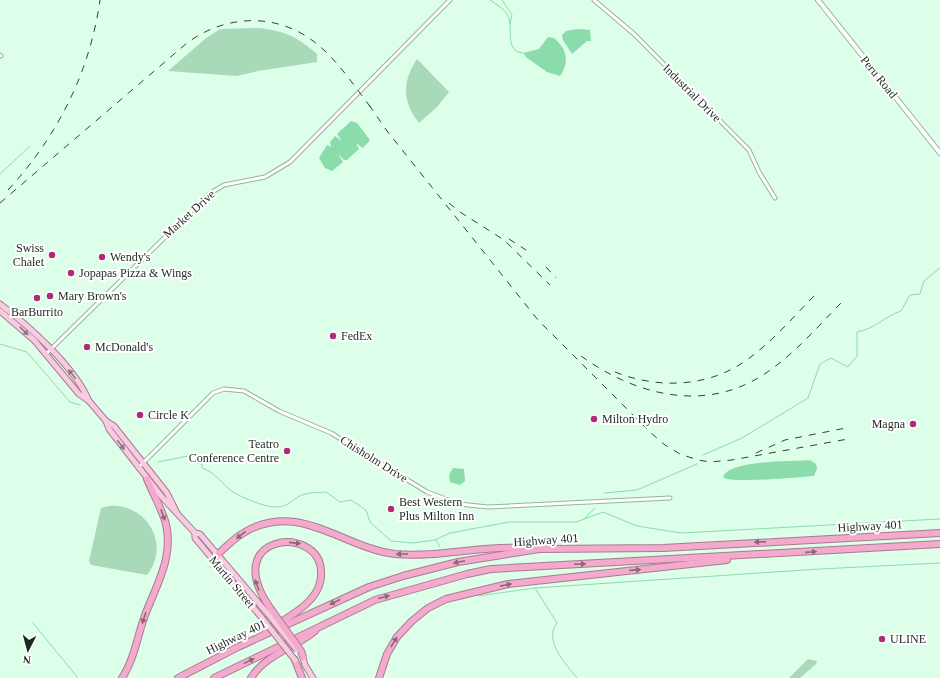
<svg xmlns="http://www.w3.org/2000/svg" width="940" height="678" font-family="Georgia,serif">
<rect width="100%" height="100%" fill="#ddfee8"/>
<!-- green -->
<g fill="#a8d9b9">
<path d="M260,28C287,32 296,36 317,54V62L258,71L237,76L168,71L205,39L220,29Z"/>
<path d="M417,59L449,92L437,107L419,123C402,101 402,82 417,59Z"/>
<path d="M109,506C147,503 171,545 147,575L91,565L89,561L101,508Z"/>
<polygon points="808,659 817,661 816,664 800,678 789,678"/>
</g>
<!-- water -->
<g fill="#8adcaa">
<polygon points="578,29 590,30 591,41 587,41 572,54 563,40 562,35 566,31"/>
<path d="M548,37L554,38C567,49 570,62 560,76L547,72L527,58L523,53L539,49Z"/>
<polygon points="351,121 357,123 370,140 363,148 356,143 359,149 347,160 344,160 338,154 343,162 332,171 325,168 319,158 327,145 331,147 330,142 335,136 342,141 337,134"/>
<path d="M810,460L816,464L817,468L814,476C801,477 729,484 723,477C729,459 794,462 810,460Z"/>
<polygon points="453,468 464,469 465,481 460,485 450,482 449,475"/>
</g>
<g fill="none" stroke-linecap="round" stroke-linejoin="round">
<!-- stream -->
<g stroke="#8adcaa" stroke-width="1">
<path d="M490,0C496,4 503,8 507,14C515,26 503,52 523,53"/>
<polyline points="502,0 512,15 510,24"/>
<polyline points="0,174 30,146"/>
<polyline points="0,344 27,352 70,402 80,405"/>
<path d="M703,455L742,438L808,398L820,364L831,358L848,367L857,356V332C875,329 885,316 901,311L910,295L920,294L924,281L940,268"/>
<path d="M158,462L188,456L196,463L202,464V468C214,472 220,481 229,489C237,496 266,508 277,507C289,507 294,497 305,494C311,492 320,493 326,492L340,502L351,500L366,510L370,522L391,541L413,543L435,540L450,533L509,522H576L603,512L637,526L681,533L940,519"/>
<polyline points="605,493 637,490 697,464"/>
<polyline points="585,518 595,508"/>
<polyline points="436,540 440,547"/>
<path d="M535,588L557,623C543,641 566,664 577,678"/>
<polyline points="478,596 535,588 820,569 940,563"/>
<polyline points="33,623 78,678"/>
</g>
<!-- minor casing -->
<g stroke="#95b4a0" stroke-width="5">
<g id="minor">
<polyline points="594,0 634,34 749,150 759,172 775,198"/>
<polyline points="0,55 1,56"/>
<polyline points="46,354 209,194 224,185 265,177 290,162 450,0"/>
<polyline points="138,468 213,393 224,389 244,391 279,411 331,433 427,492 459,504 488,507 670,498"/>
</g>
</g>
<!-- tertiary casing -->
<g stroke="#95b4a0" stroke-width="6">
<polyline id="tertiary" points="818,0 940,153"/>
</g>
<!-- primary casing -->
<g stroke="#a87c90" stroke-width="7">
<g id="primary">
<path d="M0,304C30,327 74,366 89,401"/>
<polyline points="0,311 34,340 79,394 89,401 106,421 114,426 167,493 176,511"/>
<polyline points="106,421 109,429 162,497 195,533 200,534 268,614"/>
<polyline points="195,533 195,538 262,618"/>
<polyline points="303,657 305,665 313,678"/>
</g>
</g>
<!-- motorway casing -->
<g stroke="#a87c90" stroke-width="8">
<g id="motorway">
<path d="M217,555C226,547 235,537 245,532C299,500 343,548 395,554C438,558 482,545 525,548"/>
<path d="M266,631C281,621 299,613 311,599C318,591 322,582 321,571C319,523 215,534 273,612"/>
<polyline points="295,660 302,678"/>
<path d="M122,678C134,660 137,638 144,618C155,587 174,559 166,524C162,509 153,494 147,479"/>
<polyline points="178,678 238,647 369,587 403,576 458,562 539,549 663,548 940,533"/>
<polyline points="214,678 375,600 467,574 491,569 940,544"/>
<path d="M251,678C266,654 295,648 315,631"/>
<polyline points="379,678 387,654 397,637 412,621 428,608 446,599 508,584 727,560"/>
</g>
</g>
<!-- minor -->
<use href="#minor" stroke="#fff" stroke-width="3"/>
<!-- tertiary -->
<use href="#tertiary" stroke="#fff" stroke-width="4"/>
<!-- primary -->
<use href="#primary" stroke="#f8cce0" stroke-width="5"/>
<!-- motorway -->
<use href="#motorway" stroke="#f3aacc" stroke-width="6"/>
<!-- rail -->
<g stroke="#344238" stroke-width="1" stroke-dasharray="7 7" stroke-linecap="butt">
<polyline points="369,105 387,131 538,320 651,433 665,445 680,454 698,460 710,462 732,460 848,439"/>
<path d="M8,190C57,137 90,72 100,0"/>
<path d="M0,203L187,43C226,14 278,12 317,44C338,61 355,87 372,109"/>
<polyline points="449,203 460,212 504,240 550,285"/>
<polyline points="509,239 526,250"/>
<polyline points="546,267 556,278"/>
<path d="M581,356C635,395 704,413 763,375C794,355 819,325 844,300"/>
<path d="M615,372C658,389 709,388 748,359C773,341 794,316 816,294"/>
<polyline points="756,453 785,440 846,428"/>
</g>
<!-- primary-bridge casing -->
<g stroke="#a87c90" stroke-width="7" stroke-linecap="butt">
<g id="primary-bridge">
<polyline points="268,614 297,650"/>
<polyline points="262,618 295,660"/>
</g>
</g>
<!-- motorway-bridge casing -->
<g stroke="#a87c90" stroke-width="8" stroke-linecap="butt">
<polyline id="motorway-bridge" points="273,612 301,651 303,657"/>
</g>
<!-- primary-bridge -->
<use href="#primary-bridge" stroke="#f8cce0" stroke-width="5"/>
<!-- motorway-bridge -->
<use href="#motorway-bridge" stroke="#f3aacc" stroke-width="6"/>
</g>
<!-- one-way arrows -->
<defs><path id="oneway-solid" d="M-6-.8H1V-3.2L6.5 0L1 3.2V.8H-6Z"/></defs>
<g fill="#8a7a80">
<use href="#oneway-solid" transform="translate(24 331) rotate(43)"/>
<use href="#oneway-solid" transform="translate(72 374) rotate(-129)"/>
<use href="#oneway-solid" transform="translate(121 445) rotate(53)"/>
</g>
<g fill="#886976">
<use href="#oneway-solid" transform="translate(163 515) rotate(70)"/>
<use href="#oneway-solid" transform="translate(241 535) rotate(142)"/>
<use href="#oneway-solid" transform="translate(760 542) rotate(177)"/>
<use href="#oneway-solid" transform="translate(295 543) rotate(6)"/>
<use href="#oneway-solid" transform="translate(811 552) rotate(-4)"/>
<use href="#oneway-solid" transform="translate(402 554) rotate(-180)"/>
<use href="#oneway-solid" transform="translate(459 562) rotate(168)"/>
<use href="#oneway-solid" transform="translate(580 564) rotate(-2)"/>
<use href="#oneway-solid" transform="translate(635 570) rotate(-5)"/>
<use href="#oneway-solid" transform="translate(257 585) rotate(-110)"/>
<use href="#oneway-solid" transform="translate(506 585) rotate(-11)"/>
<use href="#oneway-solid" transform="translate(384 597) rotate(-15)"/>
<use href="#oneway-solid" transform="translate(335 602) rotate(154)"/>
<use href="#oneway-solid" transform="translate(144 618) rotate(108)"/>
<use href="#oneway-solid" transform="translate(394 642) rotate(-58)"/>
<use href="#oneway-solid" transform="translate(249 661) rotate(-26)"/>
</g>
<!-- markers -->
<g fill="#ae2b76" stroke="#fff" stroke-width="1.5">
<circle cx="52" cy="255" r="4"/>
<circle cx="102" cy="257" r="4"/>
<circle cx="71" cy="273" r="4"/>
<circle cx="50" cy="296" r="4"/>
<circle cx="37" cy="298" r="4"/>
<circle cx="333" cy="336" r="4"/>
<circle cx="87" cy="347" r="4"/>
<circle cx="140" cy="415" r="4"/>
<circle cx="594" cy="419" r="4"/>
<circle cx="913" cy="424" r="4"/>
<circle cx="287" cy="451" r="4"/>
<circle cx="391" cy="509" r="4"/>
<circle cx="882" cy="639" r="4"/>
</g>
<g text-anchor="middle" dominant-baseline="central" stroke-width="4" stroke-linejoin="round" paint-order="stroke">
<!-- street labels -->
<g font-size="12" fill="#1c2820" stroke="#fff">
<text transform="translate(879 77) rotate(51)">Peru Road</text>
<text transform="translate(692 93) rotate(45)">Industrial Drive</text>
<text transform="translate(189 214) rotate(-42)">Market Drive</text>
<text transform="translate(374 459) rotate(32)">Chisholm Drive</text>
<text transform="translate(870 526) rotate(-3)">Highway 401</text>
<text transform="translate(546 540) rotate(-4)">Highway 401</text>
<text transform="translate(232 582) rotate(50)">Martin Street</text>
<text transform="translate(236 637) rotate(-26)">Highway 401</text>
</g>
<!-- poi labels -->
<g font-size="12" fill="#1c2820" stroke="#fff" text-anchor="start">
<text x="44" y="248" text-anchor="end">Swiss<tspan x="44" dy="14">Chalet</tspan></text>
<text x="110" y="257">Wendy's</text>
<text x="79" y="273">Jopapas Pizza &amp; Wings</text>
<text x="58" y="296">Mary Brown's</text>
<text x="37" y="312" text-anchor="middle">BarBurrito</text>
<text x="341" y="336">FedEx</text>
<text x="95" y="347">McDonald's</text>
<text x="148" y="415">Circle K</text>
<text x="602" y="419">Milton Hydro</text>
<text x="905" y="424" text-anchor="end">Magna</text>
<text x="279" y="444" text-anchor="end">Teatro<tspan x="279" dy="14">Conference Centre</tspan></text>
<text x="399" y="502">Best Western<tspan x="399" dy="14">Plus Milton Inn</tspan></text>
<text x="890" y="639">ULINE</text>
</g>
</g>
<!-- north arrow -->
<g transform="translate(28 650) rotate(186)" stroke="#ffffff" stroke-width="3" paint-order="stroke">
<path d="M0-3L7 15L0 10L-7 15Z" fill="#1c2820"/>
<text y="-6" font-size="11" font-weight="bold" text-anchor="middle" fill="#1c2820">N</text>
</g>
</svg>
